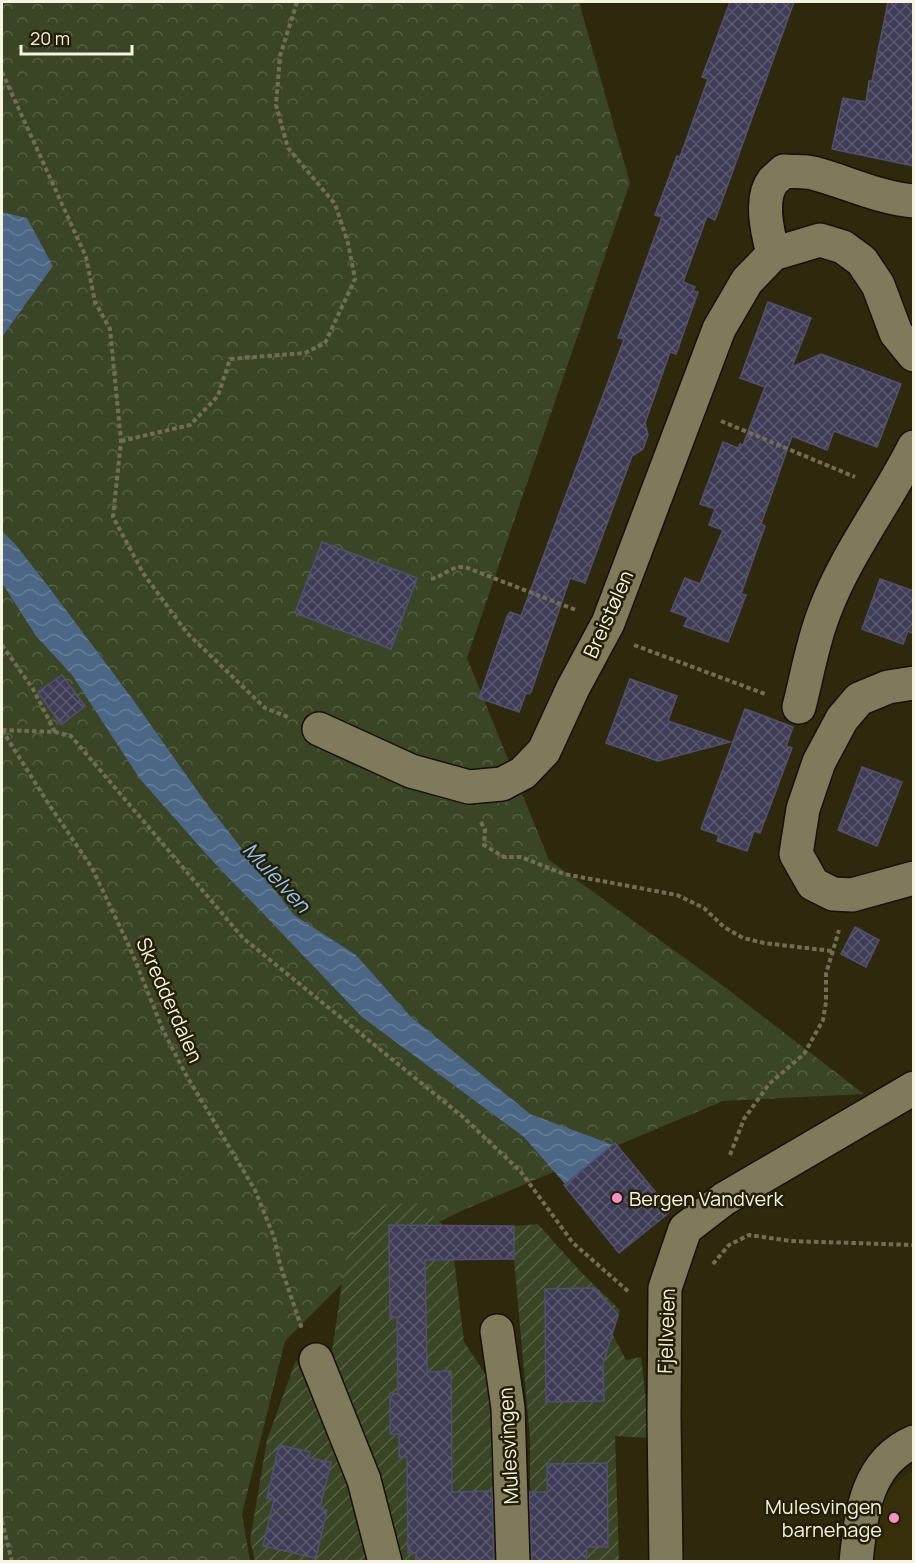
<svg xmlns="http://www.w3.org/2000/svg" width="915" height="1563" font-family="Manrope,sans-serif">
<defs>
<pattern id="forest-crowns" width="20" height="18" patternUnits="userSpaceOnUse" patternTransform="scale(1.5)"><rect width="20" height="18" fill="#394525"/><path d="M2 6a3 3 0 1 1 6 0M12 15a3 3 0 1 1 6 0" fill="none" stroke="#566044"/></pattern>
<pattern id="garden-furrows" width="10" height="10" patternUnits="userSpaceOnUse" patternTransform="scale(1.5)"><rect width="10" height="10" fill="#394525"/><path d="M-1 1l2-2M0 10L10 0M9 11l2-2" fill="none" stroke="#566044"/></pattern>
<pattern id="water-waves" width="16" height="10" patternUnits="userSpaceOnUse" patternTransform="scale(1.5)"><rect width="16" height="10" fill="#4c6786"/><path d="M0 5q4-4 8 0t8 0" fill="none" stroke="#667d97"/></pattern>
<pattern id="building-cross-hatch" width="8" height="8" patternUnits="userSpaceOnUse" patternTransform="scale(1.5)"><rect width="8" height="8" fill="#3e3c56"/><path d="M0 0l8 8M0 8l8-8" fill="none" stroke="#5a596e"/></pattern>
</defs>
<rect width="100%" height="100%" fill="#2e290c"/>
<!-- built -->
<polygon fill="#362f09" points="913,1471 913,1561 870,1562 877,1502 900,1479"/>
<!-- forest -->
<polygon fill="url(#forest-crowns)" points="2,2 579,2 630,183 467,658 549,860 722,985 864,1094 723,1101 461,1211 366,1260 285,1341 242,1514 250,1561 2,1561 2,337 53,266 27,218 2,212"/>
<!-- garden -->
<g fill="url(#garden-furrows)">
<polygon points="421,1203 451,1234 464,1342 492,1384 501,1561 396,1561 380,1497 332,1351 348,1243 376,1204"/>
<polygon points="538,1224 579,1270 620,1310 613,1335 626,1360 641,1357 650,1438 615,1436 619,1561 530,1561 530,1438 514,1259 514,1226"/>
<polygon points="296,1360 352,1486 375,1561 255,1561 250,1540 267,1440"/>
</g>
<!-- water -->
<g fill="url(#water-waves)">
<polygon points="2,212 27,218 53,266 2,337"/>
<polygon points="2,531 15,544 51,590 131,697 206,803 294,915 356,955 410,1016 530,1114 616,1146 565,1184 524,1137 362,1017 207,855 140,779 72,675 36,636 2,583"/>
</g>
<!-- building -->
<g fill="url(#building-cross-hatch)" stroke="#52506c" stroke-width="1.5">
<polygon points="730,2 794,2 715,220 707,216 683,282 695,287 693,291 698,292 676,354 670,352 645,423 648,435 643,449 632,456 585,583 570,578 531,692 529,694 526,693 519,712 479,698 507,617 510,612 521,616 624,339 618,338 662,217 655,215 677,156 680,157 708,79 702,77"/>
<polygon points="888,2 914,2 914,166 832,149 843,98 866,102 869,81 872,81"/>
<polygon points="768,302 811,318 792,367 821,354 901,384 877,447 834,431 827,450 792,436 761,524 765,526 741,594 746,595 728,642 684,626 688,617 671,611 685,578 700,584 723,530 709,525 715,509 700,504 723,442 738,448 740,444 743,445 765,387 740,378"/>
<polygon points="322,542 417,578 391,649 295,613"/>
<polygon points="880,579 914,591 914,634 908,631 903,644 862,629"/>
<polygon points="62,675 85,706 61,725 38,692"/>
<polygon points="630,679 677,696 668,721 730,742 658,761 606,743"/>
<polygon points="745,709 793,727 786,746 792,748 760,833 754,831 747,851 717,841 719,835 701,829"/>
<polygon points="862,767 902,782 877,846 838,830"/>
<polygon points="855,927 879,940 866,967 841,954"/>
<polygon points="615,1143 671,1211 619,1253 564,1185"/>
<polygon points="389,1225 514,1226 514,1259 425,1260 427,1372 451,1371 452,1492 492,1491 494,1562 416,1562 416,1553 408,1553 407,1457 399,1457 399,1434 390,1434 390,1393 398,1394 397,1317 390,1318"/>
<polygon points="595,1288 618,1315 603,1364 604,1401 546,1402 545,1289"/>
<polygon points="279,1445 310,1452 309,1458 331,1462 320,1508 327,1510 316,1558 263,1546 274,1499 267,1498"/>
<polygon points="607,1463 608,1547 587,1547 586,1562 532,1562 529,1492 547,1492 547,1464"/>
</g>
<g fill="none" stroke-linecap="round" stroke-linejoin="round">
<!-- street casing -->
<g stroke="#161100" stroke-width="36">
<g id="street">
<path d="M914,201C878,198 847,182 813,173C804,171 793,172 784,171C781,174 776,178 773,181C759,199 768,234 773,254L820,240L843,247L862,261L878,285L896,333L914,355"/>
<polyline points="914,683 888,687 859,699 842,719 819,762 803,809 796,854 813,884 833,894 852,895 914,878"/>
<path d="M799,707C807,676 812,644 824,613C846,554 886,503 914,447"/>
<polyline points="319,729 411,771 469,787 502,784 523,773 544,751 573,688 608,623 719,329 747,281 773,254"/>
<polyline points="497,1331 508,1408 513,1562"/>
<polyline points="316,1360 364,1480 385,1562"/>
<polyline points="666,1562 664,1416 665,1288 685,1229 724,1199 914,1088"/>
<path d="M856,1562C861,1516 865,1463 914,1442"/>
</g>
</g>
<!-- path -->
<g stroke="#726e55" stroke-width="4" stroke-dasharray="4.5 3" stroke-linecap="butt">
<polyline points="2,72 86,257 95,302 110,329 121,441 113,517 143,573 187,633 265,708 288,717"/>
<polyline points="721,421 855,477"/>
<polyline points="121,441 190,425 218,396 230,359 305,353 325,343 355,279 348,243 335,204 288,148 276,105 280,56 297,2"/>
<path d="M431,579C444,576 450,566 465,567L576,610"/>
<polyline points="2,645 33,689 55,732"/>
<polyline points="634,645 765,694"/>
<polyline points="2,730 55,732 71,736 243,938 463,1117 521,1172 573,1243 629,1292"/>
<polyline points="2,730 48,803 92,868 130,948 163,1030 185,1073 255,1190 274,1237 280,1264 302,1329"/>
<polyline points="481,822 485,830 484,845 504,857 521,857 564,874 677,895 704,908 724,927 743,938 764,943 832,951"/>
<polyline points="730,1155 744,1119 769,1084 804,1054 823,1020 826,1002 826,974 839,930"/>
<polyline points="713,1264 729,1245 749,1235 791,1241 914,1245"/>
<polyline points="2,1521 12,1562"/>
</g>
<!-- street -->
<use href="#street" stroke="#7f7a5b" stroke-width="33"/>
</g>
<!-- markers -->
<g fill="#fa8fc7" stroke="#241f03" stroke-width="2">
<circle cx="617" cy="1198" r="6"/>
<circle cx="894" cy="1518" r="6"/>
</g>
<g text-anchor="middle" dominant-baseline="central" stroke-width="5" stroke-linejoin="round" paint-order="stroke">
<!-- street labels -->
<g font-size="20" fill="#f6f3e2" stroke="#241f03">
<text transform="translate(608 614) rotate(-66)">Breistølen</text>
<text transform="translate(170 1000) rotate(66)">Skredderdalen</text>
<text transform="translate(666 1331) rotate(-88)">Fjellveien</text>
<text transform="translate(508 1446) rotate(-93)">Mulesvingen</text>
</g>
<!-- poi labels -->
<g font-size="20" fill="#f6f3e2" stroke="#241f03" text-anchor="start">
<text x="629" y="1198">Bergen Vandverk</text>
<text x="882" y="1506" text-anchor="end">Mulesvingen<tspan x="882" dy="23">barnehage</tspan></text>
</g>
<!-- water labels -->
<g font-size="21" font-style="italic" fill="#94c2f6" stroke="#241f03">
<text transform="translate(277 877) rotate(47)">Mulelven</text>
</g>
</g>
<!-- border -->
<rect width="915" height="1563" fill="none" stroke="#f6f3e2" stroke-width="6"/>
<!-- scale -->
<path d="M21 45v9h111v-9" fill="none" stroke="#f6f3e2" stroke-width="3"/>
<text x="30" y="45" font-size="18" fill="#f6f3e2" stroke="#241f03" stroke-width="4.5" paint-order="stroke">20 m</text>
</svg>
